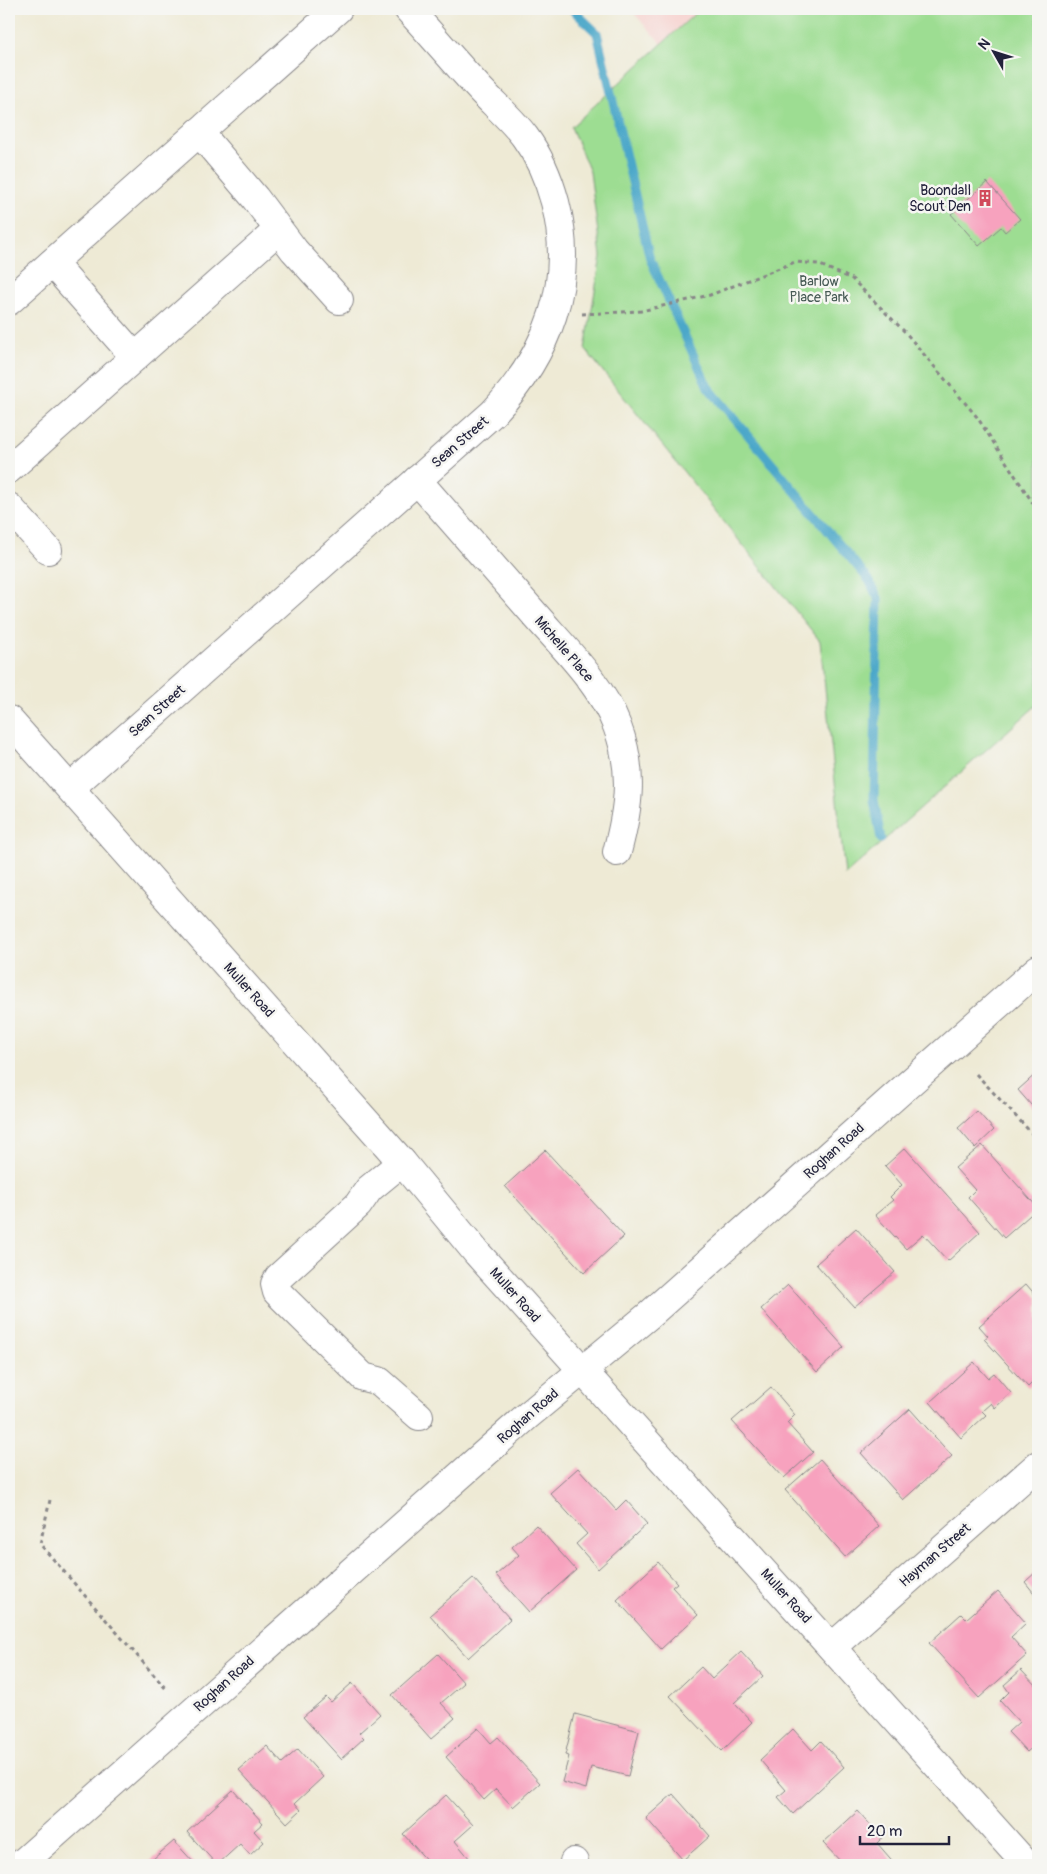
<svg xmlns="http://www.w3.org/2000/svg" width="1047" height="1874" font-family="Pangolin,sans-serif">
<rect width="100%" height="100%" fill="#f6f6f2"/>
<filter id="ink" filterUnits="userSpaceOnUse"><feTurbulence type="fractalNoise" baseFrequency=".02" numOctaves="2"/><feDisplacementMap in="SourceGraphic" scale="10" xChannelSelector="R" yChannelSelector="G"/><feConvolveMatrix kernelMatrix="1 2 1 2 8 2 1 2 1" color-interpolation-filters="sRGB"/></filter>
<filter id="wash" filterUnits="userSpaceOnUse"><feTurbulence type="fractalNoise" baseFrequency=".0096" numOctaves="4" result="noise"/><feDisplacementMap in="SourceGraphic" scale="20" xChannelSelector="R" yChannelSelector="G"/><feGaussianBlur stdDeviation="1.12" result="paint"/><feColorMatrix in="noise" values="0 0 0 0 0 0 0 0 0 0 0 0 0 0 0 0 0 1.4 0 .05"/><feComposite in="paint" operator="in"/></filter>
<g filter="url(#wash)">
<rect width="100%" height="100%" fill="#eeead5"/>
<!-- built -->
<polygon fill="#f7d0cd" points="630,9 700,9 662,44"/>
<!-- green -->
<polygon fill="#9ddd92" stroke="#608066" points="700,9 1038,9 1038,704 845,875 820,641 585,349 601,256 590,172 571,127"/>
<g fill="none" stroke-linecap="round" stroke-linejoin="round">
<!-- stream -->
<polyline stroke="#4ba7c9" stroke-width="9" points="572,9 597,33 650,259 708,387 869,580 878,598 874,800 881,839"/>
</g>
<g id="blocks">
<!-- building -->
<g fill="#f7a2be">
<polygon points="987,182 1020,219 1005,232 1001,227 979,246 951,214"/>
<polygon points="1038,1072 1038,1113 1018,1090"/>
<polygon points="977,1111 994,1130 975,1148 958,1128"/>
<polygon points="982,1145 1038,1208 1004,1238 968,1197 975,1190 955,1168"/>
<polygon points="905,1148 980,1232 948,1261 923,1234 906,1249 875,1215 893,1200 890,1197 902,1185 885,1166"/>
<polygon points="545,1150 624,1236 584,1273 505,1186"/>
<polygon points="856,1228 895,1272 854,1307 816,1264"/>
<polygon points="1026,1284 1038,1298 1038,1377 1028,1387 984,1339 988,1336 979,1326"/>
<polygon points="788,1285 844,1347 817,1372 761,1309"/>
<polygon points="974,1362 988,1378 994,1373 1011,1393 995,1408 991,1403 982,1411 986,1415 961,1438 930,1402"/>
<polygon points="771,1387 795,1415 787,1423 813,1452 784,1478 732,1421"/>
<polygon points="910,1409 952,1456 903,1500 861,1453"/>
<polygon points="820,1459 879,1526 845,1557 785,1490"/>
<polygon points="578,1468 616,1510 626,1500 647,1524 598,1569 576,1544 587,1534 550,1493"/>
<polygon points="536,1525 576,1570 529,1612 496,1575 519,1555 512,1547"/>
<polygon points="658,1562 677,1583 672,1587 698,1615 661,1649 617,1600"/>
<polygon points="1038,1570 1038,1598 1025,1582"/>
<polygon points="473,1578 510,1619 468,1658 430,1615"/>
<polygon points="998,1591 1026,1623 1011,1637 1027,1655 979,1698 929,1643 961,1614 966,1619"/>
<polygon points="741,1652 763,1676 734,1703 752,1722 722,1751 670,1696 701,1667 712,1679"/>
<polygon points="438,1654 464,1683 441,1703 455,1718 431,1739 392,1695"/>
<polygon points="1021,1670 1038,1688 1038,1746 1036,1744 1027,1752 1008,1732 1019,1722 1000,1701 1009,1692 1004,1685"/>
<polygon points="352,1683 380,1714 359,1733 364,1738 341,1759 303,1717 326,1697 331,1702"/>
<polygon points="575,1714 639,1731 628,1776 591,1767 586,1789 562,1782 569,1756 565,1755"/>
<polygon points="478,1728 491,1743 498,1737 540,1783 513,1807 496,1789 484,1800 446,1757"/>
<polygon points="793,1729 812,1750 821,1741 844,1767 793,1814 778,1797 786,1790 760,1760"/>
<polygon points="267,1746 282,1763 298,1749 323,1777 295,1803 301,1810 287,1823 239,1770"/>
<polygon points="233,1790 263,1823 254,1831 264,1842 250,1855 240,1844 217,1865 187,1832"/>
<polygon points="673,1794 710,1836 683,1860 646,1818"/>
<polygon points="446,1795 473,1825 455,1841 470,1859 463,1865 431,1865 403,1834"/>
<polygon points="858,1811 882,1838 877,1843 896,1865 844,1865 823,1843"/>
<polygon points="174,1841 196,1865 146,1865"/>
</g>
</g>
</g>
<g filter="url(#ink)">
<use href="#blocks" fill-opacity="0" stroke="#888688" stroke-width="1"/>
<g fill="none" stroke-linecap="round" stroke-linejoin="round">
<!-- minor casing -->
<g stroke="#888688" stroke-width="30">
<g id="minor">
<polyline points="199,132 255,198 294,250 339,300"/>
<polyline points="52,263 135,357"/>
<polyline points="9,301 338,9"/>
<polyline points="9,469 278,230"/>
<path d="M417,480C457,526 497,571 537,617C566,650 601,684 617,726C634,770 629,807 617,852"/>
<polyline points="9,507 48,550"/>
<polyline points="9,720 402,1162 477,1253 1027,1865"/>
<path d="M70,788L493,413C548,354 576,282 555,202C549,180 539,156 525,137C511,118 492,103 476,85C453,60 431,34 408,9"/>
<polyline points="402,1162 369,1189 358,1205 279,1277 275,1284 277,1292 363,1377 379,1381 419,1416"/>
<polyline points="832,1647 1038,1465"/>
<polyline points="574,1865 574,1862"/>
</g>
</g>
<!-- major casing -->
<g stroke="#888688" stroke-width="30">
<polyline id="major" points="20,1865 526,1417 648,1316 1038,969"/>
</g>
<!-- path -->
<g stroke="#888688" stroke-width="3" stroke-dasharray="4 4" stroke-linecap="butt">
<polyline points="582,314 641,311 710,295 795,262 818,264 852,279 905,332 977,417 1038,511"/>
<polyline points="976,1074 1038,1140"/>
<polyline points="50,1500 40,1544 167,1690"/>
</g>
<!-- minor -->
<use href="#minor" stroke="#fff" stroke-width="28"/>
<!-- major -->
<use href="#major" stroke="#fff" stroke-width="28"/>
</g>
</g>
<!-- icons -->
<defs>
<g id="building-bare" transform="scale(1.35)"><path d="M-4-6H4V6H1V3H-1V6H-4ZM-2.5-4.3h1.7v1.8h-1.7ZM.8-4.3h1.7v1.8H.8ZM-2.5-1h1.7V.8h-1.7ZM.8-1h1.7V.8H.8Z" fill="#d1495b" stroke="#f6f6f2" stroke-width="2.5" paint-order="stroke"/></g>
</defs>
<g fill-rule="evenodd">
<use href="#building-bare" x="985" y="198"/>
</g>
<g text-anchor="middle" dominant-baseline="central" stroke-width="5" stroke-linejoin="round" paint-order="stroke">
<!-- poi labels -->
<g font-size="14" fill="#22223b" stroke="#f6f6f2" text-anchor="end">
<text x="971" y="190">Boondall<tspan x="971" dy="16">Scout Den</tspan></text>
</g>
<!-- park labels -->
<g font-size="14" fill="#475a55" stroke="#f6f6f2">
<text x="819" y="281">Barlow<tspan x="819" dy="16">Place Park</tspan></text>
</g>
<!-- street labels -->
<g font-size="14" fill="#22223b" stroke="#f6f6f2">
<text transform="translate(460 442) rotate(-41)">Sean Street</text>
<text transform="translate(564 649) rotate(49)">Michelle Place</text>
<text transform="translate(157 711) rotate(-42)">Sean Street</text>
<text transform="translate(249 990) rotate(48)">Muller Road</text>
<text transform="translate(834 1151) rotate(-42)">Roghan Road</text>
<text transform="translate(515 1295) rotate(48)">Muller Road</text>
<text transform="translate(528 1416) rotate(-41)">Roghan Road</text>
<text transform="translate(935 1555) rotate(-41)">Hayman Street</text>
<text transform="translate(786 1596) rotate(48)">Muller Road</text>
<text transform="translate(224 1684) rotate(-42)">Roghan Road</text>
</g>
</g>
<!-- margin -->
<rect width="1047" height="1874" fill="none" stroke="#f6f6f2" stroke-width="30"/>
<!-- north arrow -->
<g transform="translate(994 52) rotate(309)" stroke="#f6f6f2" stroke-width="4" paint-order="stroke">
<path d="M0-4L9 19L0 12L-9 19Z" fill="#22223b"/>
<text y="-8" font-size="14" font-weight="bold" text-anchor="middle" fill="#22223b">N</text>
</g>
<!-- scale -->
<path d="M860 1836v8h89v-8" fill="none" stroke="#22223b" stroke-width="2.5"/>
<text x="867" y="1836" font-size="15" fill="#22223b" stroke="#f6f6f2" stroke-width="4" paint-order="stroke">20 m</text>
</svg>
